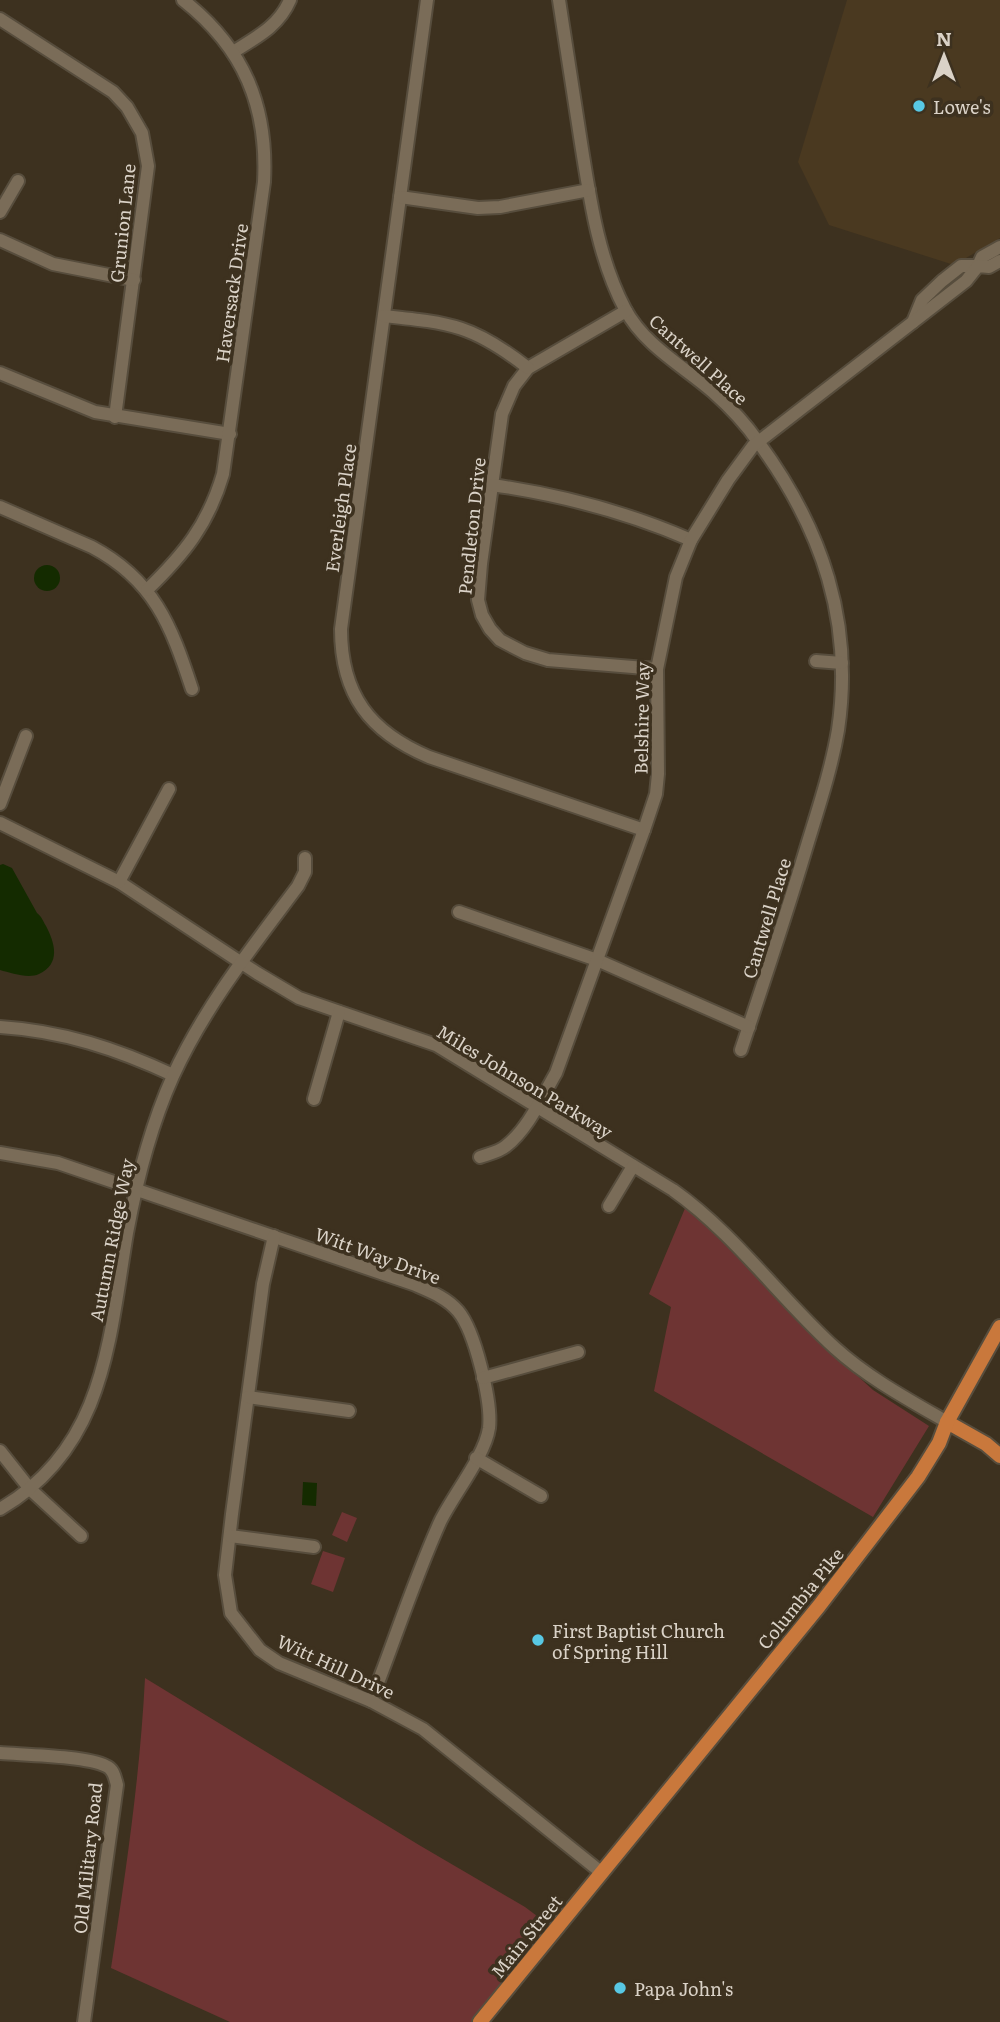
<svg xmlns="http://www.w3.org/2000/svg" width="1000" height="2022" font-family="Literata,serif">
<rect width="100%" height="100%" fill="#3d311f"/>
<!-- built -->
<polygon fill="#4a3920" points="847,0 1000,0 1000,238 954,265 829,225 798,162"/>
<!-- green -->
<g fill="#6e3433">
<polygon points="686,1206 706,1222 795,1319 873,1390 929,1426 873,1517 654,1391 671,1307 649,1294"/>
<polygon points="342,1512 357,1518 347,1542 332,1535"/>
<polygon points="323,1551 345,1558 333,1592 311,1584"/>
<path d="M145,1678L419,1845L525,1907L549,1925L471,2022H230L111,1968C126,1871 140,1776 145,1678Z"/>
</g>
<!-- water -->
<g fill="#142b00">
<circle cx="47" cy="578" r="13"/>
<path d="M3,864L12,868L37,913C42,917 43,921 46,926C55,943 61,964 39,974C28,979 11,973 0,970V865Z"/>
<polygon points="303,1482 317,1483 316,1506 302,1505"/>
</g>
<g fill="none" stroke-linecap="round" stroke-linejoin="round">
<!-- minor casing -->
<g stroke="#574d3d" stroke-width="16">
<g id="minor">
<path d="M427,0L341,629C341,695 370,732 429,757L644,830"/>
<path d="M559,0C566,48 574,95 581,143C590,199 598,258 625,309C644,345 683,366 713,392C730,407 746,424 759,443C822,529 854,622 838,730C831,771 817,812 805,852C785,919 763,984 741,1050"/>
<polyline points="0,19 113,92 127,107 142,133 148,166 115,417"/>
<path d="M233,52C257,37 279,26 290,0"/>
<polyline points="400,197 478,208 500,207 589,190"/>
<polyline points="0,212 18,181"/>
<polyline points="0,240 53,264 134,280"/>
<polyline points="626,311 528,368 514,386 502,414 481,564 478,600 482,615 490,629 500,640 525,653 548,660 657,669"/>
<path d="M384,316C451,323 473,325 528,368"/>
<polyline points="913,322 922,300 942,281 961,266 978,266 982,257 1000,247"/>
<polyline points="0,373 95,412 230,434"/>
<path d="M492,485C562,495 627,512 691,540"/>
<path d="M0,507L92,547C154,580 171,625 192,689"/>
<path d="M147,590C184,554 208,525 223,474L264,182C268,106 244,48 183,0"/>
<polyline points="816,661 842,663"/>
<polyline points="0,804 26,736"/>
<path d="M0,823L119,882L257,973L299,998L436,1045L673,1190C735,1234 779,1297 835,1348C868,1378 909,1400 947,1422"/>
<polyline points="119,882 169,789"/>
<polyline points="459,912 597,960 749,1027"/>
<path d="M0,1027C63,1031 117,1049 173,1075"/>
<polyline points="314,1099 339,1012"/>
<path d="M0,1153L58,1163L413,1284C429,1291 446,1297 458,1311C475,1331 492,1402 489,1428C485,1456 453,1495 440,1522C414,1580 394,1642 371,1701"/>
<path d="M480,1157C488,1154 499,1152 506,1146C528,1129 542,1097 556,1073L644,830L656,794L658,774L657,669L676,577L691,540L728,480L753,446L966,281L978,266L989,267L1000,261"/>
<polyline points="609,1206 633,1166"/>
<polyline points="274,1236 263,1284 232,1514 225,1575 231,1613 260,1650 279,1663 371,1701 423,1729 602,1873"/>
<polyline points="483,1378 578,1352"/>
<polyline points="248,1397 349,1411"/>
<polyline points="0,1451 30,1489 81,1536"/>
<polyline points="476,1458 541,1496"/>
<path d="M0,1509C105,1448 109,1340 127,1233C137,1179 151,1125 173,1076C205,1006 253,946 298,886L305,872V858"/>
<polyline points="230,1536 314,1547"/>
<path d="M0,1753C25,1755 87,1756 106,1766C114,1769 115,1778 117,1785L84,2022"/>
</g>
</g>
<!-- major casing -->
<g stroke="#574d3d" stroke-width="18">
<g id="major">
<polyline points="947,1422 986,1444 1000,1456"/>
<polyline points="480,2022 819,1606 918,1477 939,1443 947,1422 1000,1327"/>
</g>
</g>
<!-- minor -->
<use href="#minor" stroke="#7a6c58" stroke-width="12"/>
<!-- major -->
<use href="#major" stroke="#c9783c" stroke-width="14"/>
</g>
<!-- markers -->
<g fill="#58c8e4" stroke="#3d311f" stroke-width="2.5">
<circle cx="919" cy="106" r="7"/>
<circle cx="538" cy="1640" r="7"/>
<circle cx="620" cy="1988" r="7"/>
</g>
<g text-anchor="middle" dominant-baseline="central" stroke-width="7" stroke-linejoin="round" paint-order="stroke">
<!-- poi labels -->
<g font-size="18" fill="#dad2c7" stroke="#3d311f" text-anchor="start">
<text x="933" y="106">Lowe's</text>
<text x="552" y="1630">First Baptist Church<tspan x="552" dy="21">of Spring Hill</tspan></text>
<text x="634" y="1988">Papa John's</text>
</g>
<!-- street labels -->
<g font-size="18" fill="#dad2c7" stroke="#3d311f">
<text transform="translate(122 223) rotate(-84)">Grunion Lane</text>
<text transform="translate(231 293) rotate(-82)">Haversack Drive</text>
<text transform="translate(699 359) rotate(42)">Cantwell Place</text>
<text transform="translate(340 508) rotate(-82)">Everleigh Place</text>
<text transform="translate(471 526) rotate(-84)">Pendleton Drive</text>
<text transform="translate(641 718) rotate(-89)">Belshire Way</text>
<text transform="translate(766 918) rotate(-73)">Cantwell Place</text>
<text transform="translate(525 1081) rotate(31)">Miles Johnson Parkway</text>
<text transform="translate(111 1240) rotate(-79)">Autumn Ridge Way</text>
<text transform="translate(378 1255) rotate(20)">Witt Way Drive</text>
<text transform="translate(800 1598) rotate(-51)">Columbia Pike</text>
<text transform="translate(336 1666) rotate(25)">Witt Hill Drive</text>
<text transform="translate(87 1858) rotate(-84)">Old Military Road</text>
<text transform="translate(526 1936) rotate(-51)">Main Street</text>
</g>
</g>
<!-- north arrow -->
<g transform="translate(944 56)" stroke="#3d311f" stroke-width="5" paint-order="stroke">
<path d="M0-5L12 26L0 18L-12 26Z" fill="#dad2c7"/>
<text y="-10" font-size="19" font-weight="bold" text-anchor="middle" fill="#dad2c7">N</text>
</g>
</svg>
